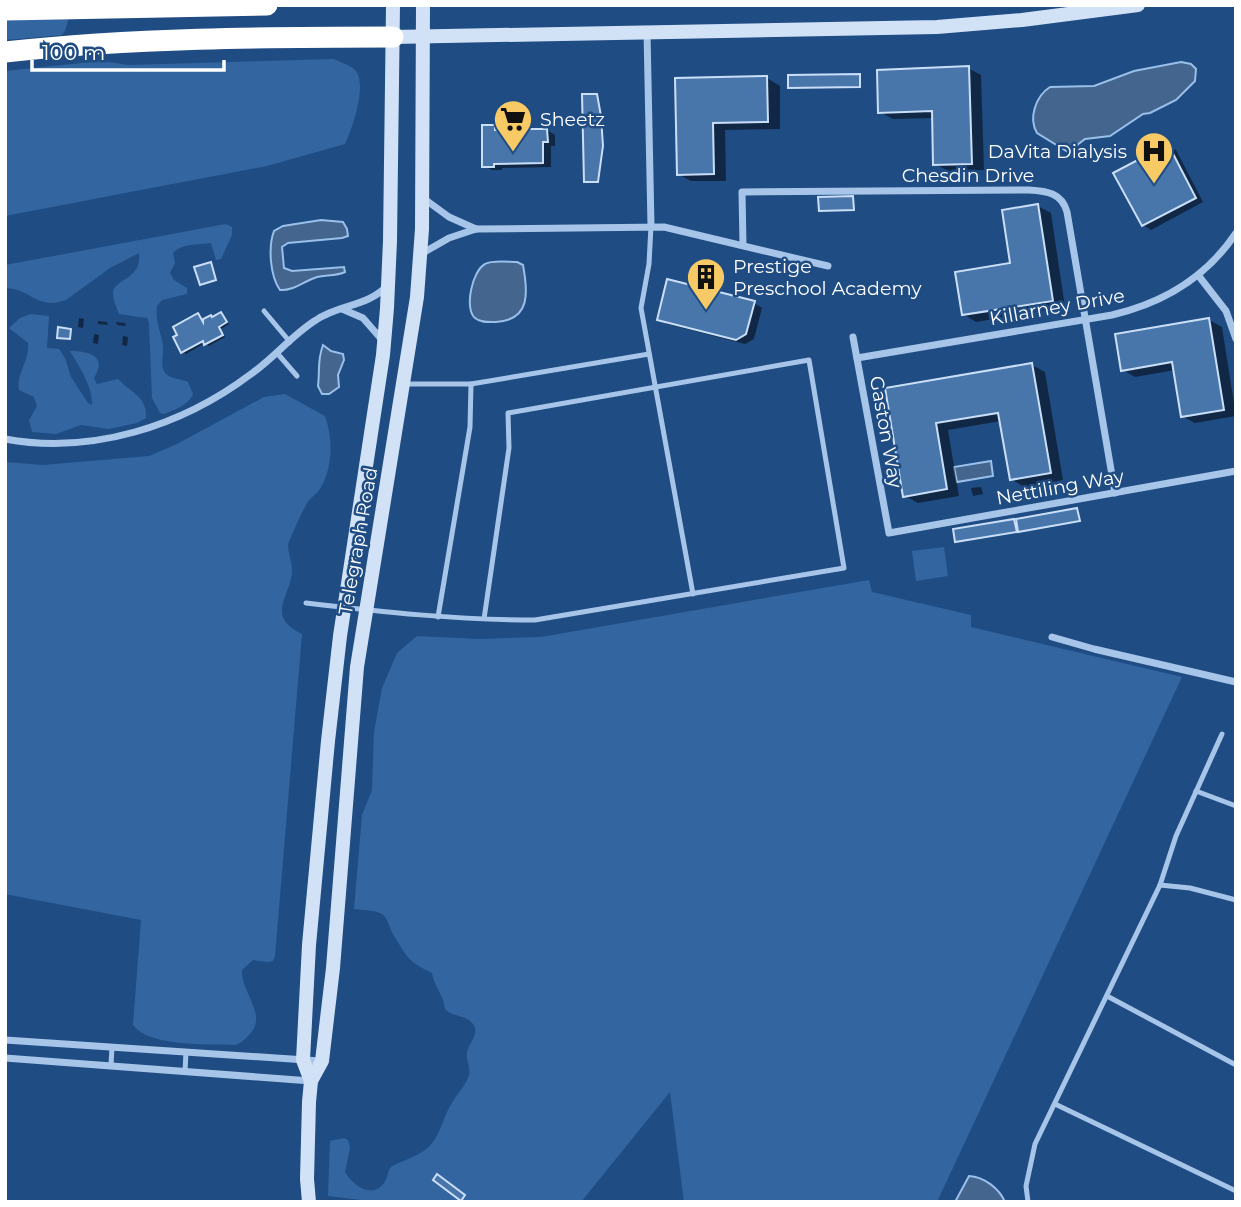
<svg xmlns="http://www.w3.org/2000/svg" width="1241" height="1207" font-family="Montserrat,sans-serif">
<rect width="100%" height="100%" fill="#1f4c83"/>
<!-- green -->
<g fill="#3366a1">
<polygon points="5,17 69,17 65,31 62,35 5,40"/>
<path d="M334,59C340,62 349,65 354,69C369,82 352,129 345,144L267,166L5,216V71L101,61L129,65Z"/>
<path d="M226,224L232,227V235L221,259L216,260L211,243C198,245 182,243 173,253L175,263L170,273L174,280L187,288V294L162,300L157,306C155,321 161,332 163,346C164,355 159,367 166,374C172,379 181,379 188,382L193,394C188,406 175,409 164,414L160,413L152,398L149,323L147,318L119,314C117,308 113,300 113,293C114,278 142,281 139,253L110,268L66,300C38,311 30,288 5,288V265Z"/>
<path d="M31,314L49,316L47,348L59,349L65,358L71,377L88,403L92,405C93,387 79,366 70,351C89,351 108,356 94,378L97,384L118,379C130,392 148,397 146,418L137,423L109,429L81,425L56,434L32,432L29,420L37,406L34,397L19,390C16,374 30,360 28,343L9,328L20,318Z"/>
<path d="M285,394L325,416C333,438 333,468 320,489C316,495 309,498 306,505C300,516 295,528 290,539C285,548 292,559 292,570C293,593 263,616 302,634L275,956L273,961L267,962L253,960L242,970C240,992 269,1015 249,1035C244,1040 242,1043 235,1045C210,1044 149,1047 133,1025L141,920L5,894V462L43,465L149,456L177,444L264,397Z"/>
<polygon points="944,547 948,576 916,581 912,551"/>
<path d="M869,580L872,592L971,615V627L1182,677L937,1202H684L670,1092L581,1202H378L328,1196L330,1141L344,1138L348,1140L350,1148L345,1172C352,1184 371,1200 384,1183C388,1178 387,1172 391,1167C402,1161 415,1157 425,1150C441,1138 442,1118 452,1103C457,1093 466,1086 469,1075C471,1067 466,1061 467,1054C467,1044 481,1034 473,1024C467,1015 452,1017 445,1009C444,995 434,986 432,973C407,961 407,957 393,934C389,928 389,919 382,914C375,910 363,910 354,909L362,815L372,790L374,732L382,688L397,653L417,636L478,639L541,637Z"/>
</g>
<!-- water -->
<g fill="#44658d" stroke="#99c0ea" stroke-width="2">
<path d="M1181,62L1191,64L1196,69L1195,81L1176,100L1150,113L1143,114L1110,136L1085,139L1068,152L1037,133C1028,118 1036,96 1050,87L1094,86L1134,71Z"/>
<path d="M321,220L343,222L347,229L348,236L342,238L288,243L282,247L284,268L292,271L344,267L345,272C337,276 327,275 317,277C304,281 293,291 280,290C270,276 268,247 274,231L283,226Z"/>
<path d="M517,262L523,265C528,292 531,320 496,322C489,322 481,323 475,318C464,309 472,271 485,264C492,260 508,262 517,262Z"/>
<path d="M323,345L331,351L343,354L344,360L338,375L339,387L329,394H322L318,386C320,370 317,361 323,345Z"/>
<polygon points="991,461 993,476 957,482 954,467"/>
<path d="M969,1176C984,1177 999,1188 1005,1202H955Z"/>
</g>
<!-- shadow -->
<g fill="#0007">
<polygon points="968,68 981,75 984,170 948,171 935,164 934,118 893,119 880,112"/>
<polygon points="767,78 780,86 780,129 725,130 726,181 691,181 678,174 677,80"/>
<polygon points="596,96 602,117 604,147 599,182 587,182"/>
<polygon points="523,123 532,128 532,131 547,130 555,135 555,146 551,146 551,167 502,168 502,170 492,170 484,166 494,126 503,131 516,132"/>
<polygon points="1168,146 1176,150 1203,202 1151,230 1143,225"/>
<polygon points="1038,206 1051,213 1065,307 976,322 963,314 1012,264"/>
<polygon points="754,303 762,308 754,339 745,344 667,324 659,319"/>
<polygon points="221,314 229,324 221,329 225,337 209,346 205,343 186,354 183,352 198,315 204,321"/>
<polygon points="79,318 84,319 83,328 78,327"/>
<polygon points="1209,320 1222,327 1236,416 1195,423 1182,416 1175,370 1135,377 1123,370"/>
<polygon points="98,321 107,322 108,325 98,324"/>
<polygon points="116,322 125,323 126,326 117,325"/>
<polygon points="94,334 99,335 98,344 93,343"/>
<polygon points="123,336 128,337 127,346 122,345"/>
<polygon points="1032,365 1045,372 1063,480 1024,487 1011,479 1001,421 948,430 959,496 918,503 905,496 887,390"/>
<polygon points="971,488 981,487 983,494 973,496"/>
<polygon points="1078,510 1080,521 957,541 955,531"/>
</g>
<!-- building -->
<g fill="#4876ab" stroke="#cadff7" stroke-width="2">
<polygon points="969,66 972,164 933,165 932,111 878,113 877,70"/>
<polygon points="860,74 860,87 788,88 788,75"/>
<polygon points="767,76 768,122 713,123 714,174 677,175 675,78"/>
<polygon points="582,94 597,94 601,116 603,146 598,182 584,182"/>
<polygon points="514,122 524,122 524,129 547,129 548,142 543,142 543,163 494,164 494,167 482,167 482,125 495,125 495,130 514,130"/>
<polygon points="1168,144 1196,198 1142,226 1113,173"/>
<polygon points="853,196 854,210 819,211 818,197"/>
<polygon points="1038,204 1053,301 962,315 955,272 1010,263 1002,210"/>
<polygon points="211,262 216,280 200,285 194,267"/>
<polygon points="667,279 755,301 746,334 736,340 657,320"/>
<polygon points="221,312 227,322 219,327 223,335 204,345 203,341 181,353 173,337 177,335 173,327 198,313 203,322 203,319 211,315 212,317"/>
<polygon points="1209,318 1224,410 1181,417 1172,362 1121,371 1115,334"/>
<polygon points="58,327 71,329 70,339 57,338"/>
<polygon points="1032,363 1051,473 1010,480 998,413 936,423 947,489 903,497 885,388"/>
<polygon points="1077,508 1080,521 1018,532 1016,519"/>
<polygon points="1014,519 1017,532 955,542 953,529"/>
<polygon points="437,1174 465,1195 461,1201 433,1180"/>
</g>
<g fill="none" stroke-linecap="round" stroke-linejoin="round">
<!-- lane -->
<g stroke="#a6c5e9" stroke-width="5">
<polyline points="651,226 649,264 641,308 693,594"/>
<polyline points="264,311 290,342"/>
<polyline points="277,353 297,376"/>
<polyline points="404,384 471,384 649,354"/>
<path d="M306,603C382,612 458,620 535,620L844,568L809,360L508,413L509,448L484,619"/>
<polyline points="438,617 470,427 471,384"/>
<polyline points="1196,791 1236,806"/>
<polyline points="1160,885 1176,836 1222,734"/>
<polyline points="1107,996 1236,1065"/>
<polyline points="111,1065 112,1047"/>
<polyline points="185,1071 186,1052"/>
<polyline points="1055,1104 1236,1191"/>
<polyline points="1028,1202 1026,1186 1035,1144 1160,885 1190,888 1236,900"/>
</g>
<!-- street -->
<g stroke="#a6c5e9" stroke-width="7">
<polyline points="647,32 651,226"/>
<polyline points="423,198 449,217 476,229"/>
<path d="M743,245L742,192L1029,190C1047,191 1062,193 1067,212L1115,493"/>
<polyline points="421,254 449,238 476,229 664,227 828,266"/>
<polyline points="1198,275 1226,311 1236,339"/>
<polyline points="342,309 363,318 383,341"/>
<polyline points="853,337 889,533 1236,471"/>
<path d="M857,358L1112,315C1163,303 1206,278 1236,233"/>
<path d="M5,439C92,455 182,426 251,374C274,358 292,335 316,320C339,304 367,307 387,286"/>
<polyline points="1052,637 1094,649 1236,682"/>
<polyline points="5,1040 321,1061"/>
<polyline points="5,1058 311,1081"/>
</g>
<!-- secondary -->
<g stroke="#d1e2f7" stroke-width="14">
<polyline points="393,37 937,27 1022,20 1138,5"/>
<polyline points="311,1081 303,1060 309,945 328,741 340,636 383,355 387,308 390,241 393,5"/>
<polyline points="309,1202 307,1179 309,1102 311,1081 322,1061 333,968 357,667 417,297 422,229 423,5"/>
</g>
<!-- highway -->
<g stroke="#fff" stroke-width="21">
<polyline points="5,10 267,5"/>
<path d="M5,52C134,38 263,37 393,37"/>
</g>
</g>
<!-- icons -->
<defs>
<g id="supermarket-pin" transform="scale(2.0125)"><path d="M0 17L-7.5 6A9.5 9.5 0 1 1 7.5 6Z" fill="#f7ca66" stroke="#1f4c83"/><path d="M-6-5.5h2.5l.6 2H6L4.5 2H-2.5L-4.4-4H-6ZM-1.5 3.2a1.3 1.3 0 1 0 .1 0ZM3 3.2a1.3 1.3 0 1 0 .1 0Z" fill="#111"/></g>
<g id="hospital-pin" transform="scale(2.0125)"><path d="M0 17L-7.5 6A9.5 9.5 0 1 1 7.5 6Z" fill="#f7ca66" stroke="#1f4c83"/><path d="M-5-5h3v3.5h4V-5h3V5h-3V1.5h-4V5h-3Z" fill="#111"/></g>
<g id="building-pin" transform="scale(2.0125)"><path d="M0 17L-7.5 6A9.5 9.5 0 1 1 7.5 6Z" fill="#f7ca66" stroke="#1f4c83"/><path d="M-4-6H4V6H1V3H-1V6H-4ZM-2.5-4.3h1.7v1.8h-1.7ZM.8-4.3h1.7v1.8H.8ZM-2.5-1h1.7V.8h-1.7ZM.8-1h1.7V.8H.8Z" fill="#111"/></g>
</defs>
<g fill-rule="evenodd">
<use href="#supermarket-pin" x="513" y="119"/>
<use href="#hospital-pin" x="1154" y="151"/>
<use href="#building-pin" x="706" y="277"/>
</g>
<g text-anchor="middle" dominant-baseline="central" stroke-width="5" stroke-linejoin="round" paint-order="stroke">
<!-- poi labels -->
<g font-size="19" fill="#fff" stroke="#1f4c83" text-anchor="start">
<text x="540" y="119">Sheetz</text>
<text x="1127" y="151" text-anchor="end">DaVita Dialysis</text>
<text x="733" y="266">Prestige<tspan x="733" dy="22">Preschool Academy</tspan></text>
</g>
<!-- street labels -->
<g font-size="19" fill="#fff" stroke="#1f4c83">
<text x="968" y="175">Chesdin Drive</text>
<text transform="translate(1057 307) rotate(-10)">Killarney Drive</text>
<text transform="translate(886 432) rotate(80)">Gaston Way</text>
<text transform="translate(1060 487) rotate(-10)">Nettiling Way</text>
<text transform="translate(358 541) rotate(-80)">Telegraph Road</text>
</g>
</g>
<!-- border -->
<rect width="1241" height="1207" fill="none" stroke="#ffffff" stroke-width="14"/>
<!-- scale -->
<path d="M32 60v10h192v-10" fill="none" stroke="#ffffff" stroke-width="3.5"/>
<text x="42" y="60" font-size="21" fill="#ffffff" stroke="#1f4c83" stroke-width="5" paint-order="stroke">100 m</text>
</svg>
